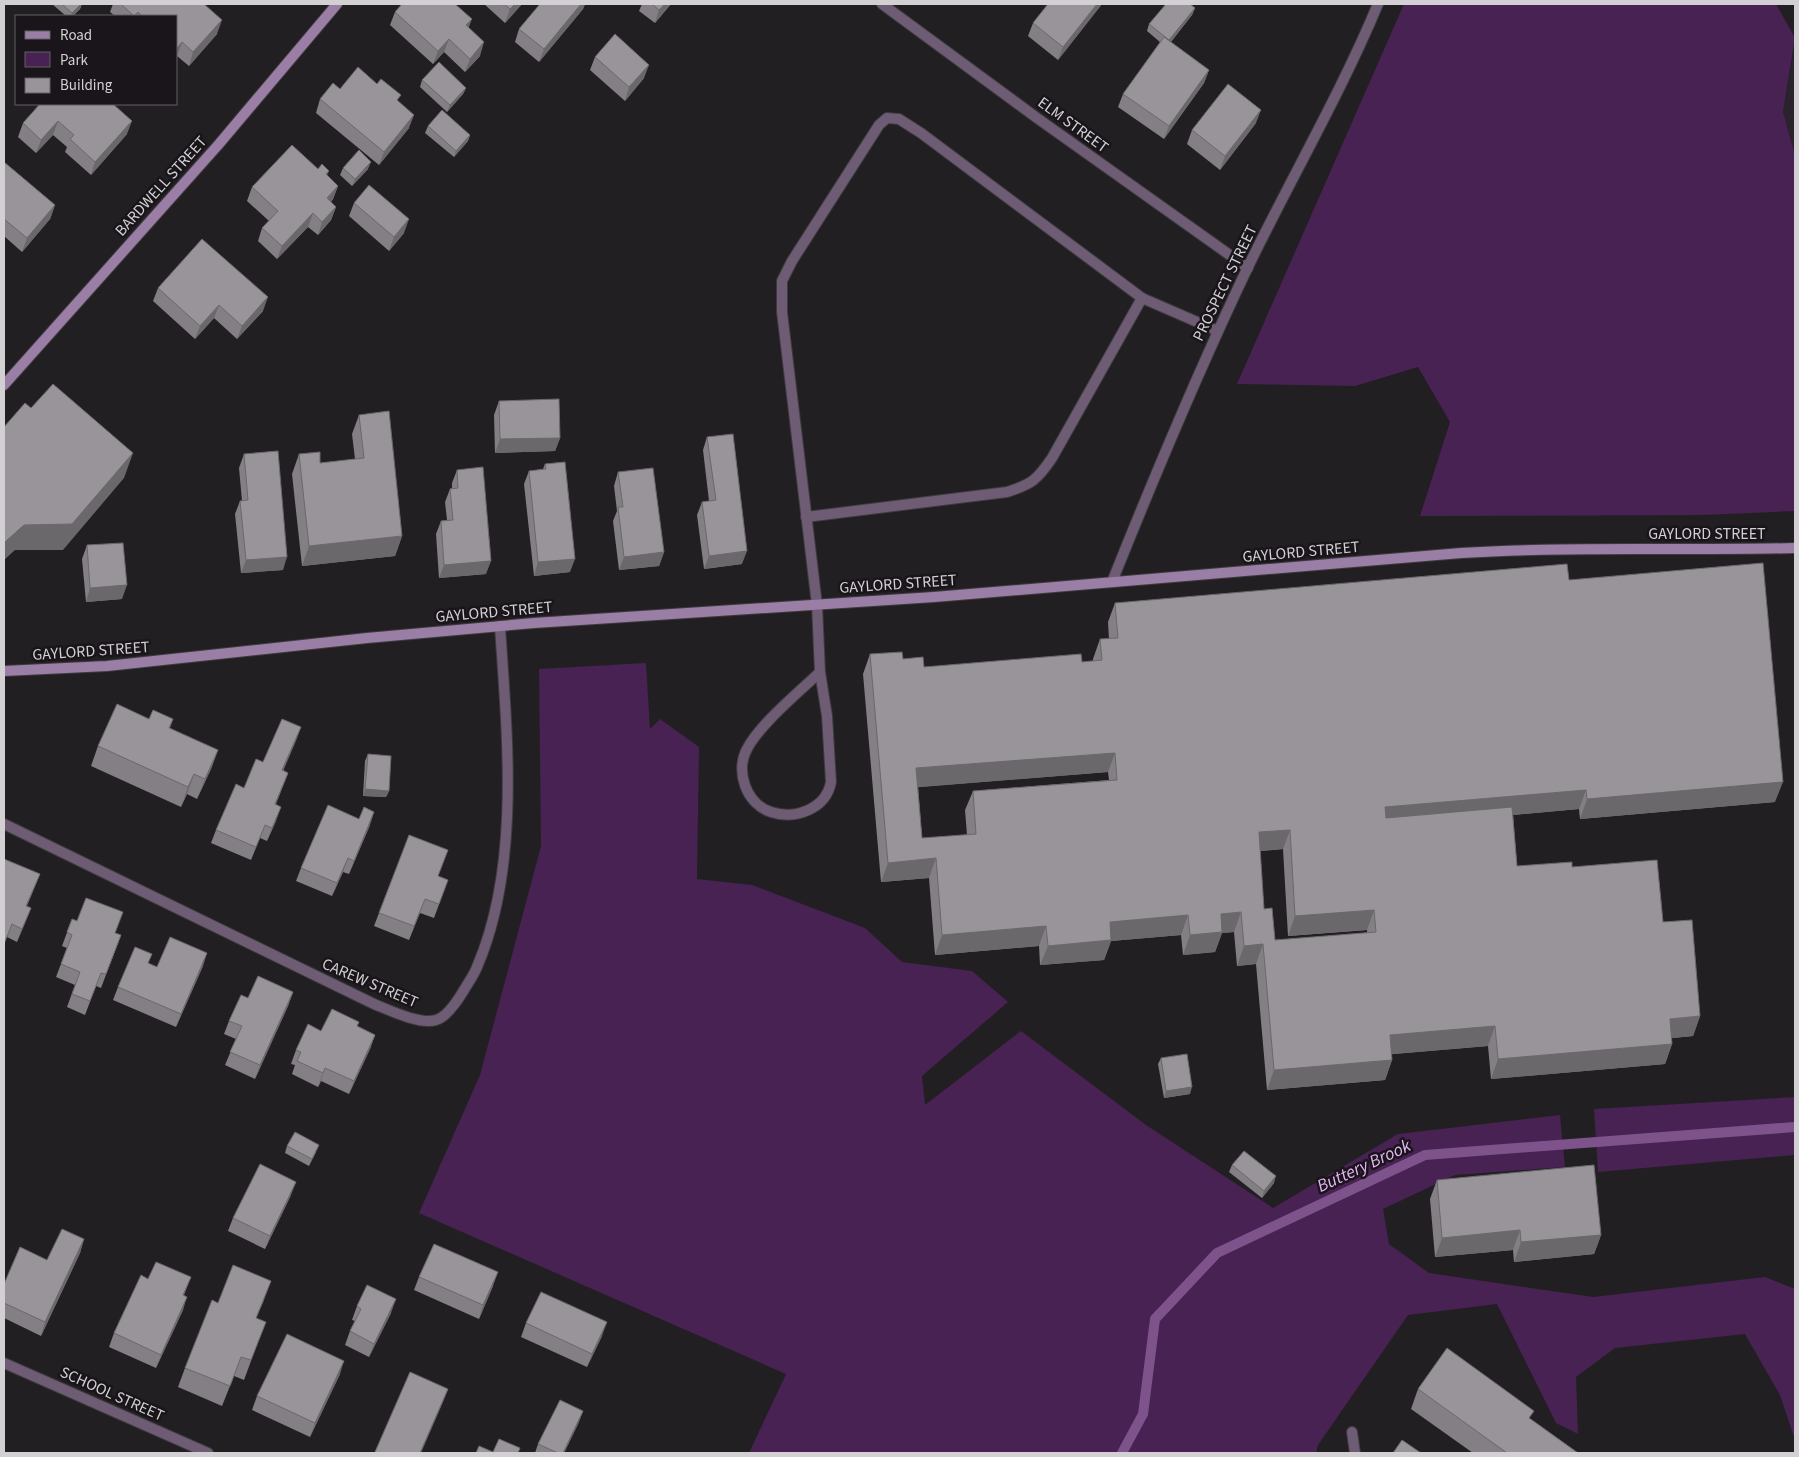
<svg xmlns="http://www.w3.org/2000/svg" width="1799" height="1457" font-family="'Source Sans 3',sans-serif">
<rect width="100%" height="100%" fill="#221f23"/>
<!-- built -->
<polygon fill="#2a232d" points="1795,45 1795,155 1783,112"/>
<!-- green -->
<g fill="#472252">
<polygon points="1404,4 1776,4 1795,38 1783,112 1795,155 1795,511 1703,515 1420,516 1450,422 1418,367 1355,386 1237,384"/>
<polygon points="646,663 650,729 660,719 699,747 697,879 752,885 865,928 902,962 972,971 1008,1002 922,1076 925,1105 1021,1031 1146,1125 1273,1208 1398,1134 1560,1115 1565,1167 1455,1175 1383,1209 1389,1244 1429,1273 1593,1297 1765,1277 1795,1289 1795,1440 1780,1395 1745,1334 1615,1348 1576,1377 1578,1434 1556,1423 1497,1304 1408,1315 1318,1445 1316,1453 749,1453 786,1374 419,1213 480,1075 541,846 539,669"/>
<polygon points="1795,1097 1795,1155 1598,1172 1594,1109"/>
</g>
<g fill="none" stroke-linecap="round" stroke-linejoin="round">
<!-- stream -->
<polyline stroke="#7e538b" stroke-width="10" points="1122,1453 1143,1414 1155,1319 1217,1253 1425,1155 1795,1127"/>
<!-- lane casing -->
<g stroke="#3e3b3f" stroke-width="12">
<g id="lane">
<path d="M806,517L1007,492C1032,484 1037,480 1052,458L1142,298"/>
<path d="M820,672C799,692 760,724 747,749C735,771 746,804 771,812C795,820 826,809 831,782L827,716L820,672L817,605L782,312V281L792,261L879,125L887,118L899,119L921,133L1142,298L1218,331"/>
</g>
</g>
<!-- street casing -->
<g stroke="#3e3b3f" stroke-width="12">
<g id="street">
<polyline points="882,4 1037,118 1248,268"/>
<path d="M1112,582C1154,477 1198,372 1247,269C1290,180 1340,95 1378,4"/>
<path d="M4,824L374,1004C389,1010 420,1025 436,1020C447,1017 458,1000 464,990C468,983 474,975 477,967C521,865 507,735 500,626"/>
<polyline points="4,1363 208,1453"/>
<polyline points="1352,1432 1355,1453"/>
</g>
</g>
<!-- secondary casing -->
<g stroke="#3e3b3f" stroke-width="12">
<g id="secondary">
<polyline points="4,385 219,144 337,4"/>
<path d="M4,671L107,666L367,638L534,623L934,597L1461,553C1572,546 1684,551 1795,548"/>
</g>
</g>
<!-- lane -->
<use href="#lane" stroke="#6e5c74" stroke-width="10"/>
<!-- street -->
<use href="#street" stroke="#6e5c74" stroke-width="10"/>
<!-- secondary -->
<use href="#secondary" stroke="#9b7ea5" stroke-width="10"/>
</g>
<!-- wall -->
<g fill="#837f84" fill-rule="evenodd">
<polygon points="52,4 82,4 80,9 73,16 66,16"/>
<polygon points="113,4 204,4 217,34 189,66 177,56 176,56 176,16 115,16 110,12"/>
<polygon points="484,4 522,4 505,23"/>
<polygon points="540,4 585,4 583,9 539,62 515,42 519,29"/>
<polygon points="642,4 671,4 655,23 639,11"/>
<polygon points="1048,4 1102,4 1058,60 1028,36 1033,23"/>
<polygon points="1195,8 1192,15 1171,42 1209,70 1204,83 1164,139 1118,107 1123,94 1160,42 1147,31 1149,24"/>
<polygon points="395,12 468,28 480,56 465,72 444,52 433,64 390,25"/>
<polygon points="595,57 644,78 625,101 590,70"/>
<polygon points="422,80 466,88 463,94 447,112 420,87"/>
<polygon points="340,89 398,102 409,128 379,165 316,113 320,99"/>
<polygon points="40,104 127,134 91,175 65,152 67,147 53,135 36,153 18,137 23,123"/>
<polygon points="1256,123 1220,170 1187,144 1192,130"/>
<polygon points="428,126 470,135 468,141 454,157 425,133"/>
<polygon points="4,162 55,205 50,219 22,252 4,236"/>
<polygon points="343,168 368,169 352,186 340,175"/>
<polygon points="318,169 329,171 327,175 338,186 333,199 331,202 336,207 331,220 318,235 308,227 277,259 258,241 262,228 269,221 247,201 252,187"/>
<polygon points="354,203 404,233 389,251 349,216"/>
<polygon points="158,288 263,311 237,339 214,318 195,339 153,301"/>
<polygon points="499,401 560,438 555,451 495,453 494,415"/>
<polygon points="359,415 402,536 395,556 302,566 292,474 299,454 320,463 355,459 352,434"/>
<polygon points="707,437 742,564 704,569 697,515 702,502 709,501 703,450"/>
<polygon points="244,454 283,570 241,573 235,514 240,501 242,501 239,468"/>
<polygon points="545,464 570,572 534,576 524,484 529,471 543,469"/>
<polygon points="457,470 486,574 439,578 436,534 441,521 447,520 445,502 450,489 452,488 452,483"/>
<polygon points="618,472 664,552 659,566 619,570 613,521 617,511 614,486"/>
<polygon points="87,545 122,599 86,602 82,559"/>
<path d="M1569,580L1775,802L1580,819L1579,809L1513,815L1517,866L1572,867L1663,922L1700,1016L1693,1036L1672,1038V1044L1665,1064L1491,1079L1488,1046L1392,1054V1060L1385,1080L1267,1090L1256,964L1237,966L1234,932L1222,933L1215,952L1183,955L1181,935L1111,941L1104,960L1040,965L1039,946L935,955L929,878L881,882L863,674L870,654L903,659L924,667L1082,662L1093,661V659L1100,639H1109L1108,622L1115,603ZM1108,772L1109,780L973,791L965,810L967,835L922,838L918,787ZM1283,849L1288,936L1367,930V933L1275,940L1264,909L1260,851Z"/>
<polygon points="149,719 173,719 170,728 218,750 211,769 197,799 187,794 181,807 91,766 98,746"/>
<polygon points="301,727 283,770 288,773 276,804 276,821 267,841 260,838 251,860 211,843 216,830 244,788 263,762"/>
<polygon points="368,754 389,791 386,797 363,796 365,761"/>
<polygon points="370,825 349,874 343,872 332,896 296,881 301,868"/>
<polygon points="4,859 40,874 27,906 31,908 17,942 7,937"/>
<polygon points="438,876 448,880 434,918 420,913 409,940 374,926 379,913"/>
<polygon points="72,919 121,935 101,988 96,986 85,1015 67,1007 75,985 56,977 67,948 62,946"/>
<polygon points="152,954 148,963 157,967 203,966 176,1027 113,1000 118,987"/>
<polygon points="293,992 288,1006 255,1079 225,1065 236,1039 224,1034 229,1021 248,998"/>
<polygon points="357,1026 375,1035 370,1049 349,1094 321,1081 318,1087 292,1074 295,1065 291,1064 296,1050 321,1031"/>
<polygon points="1161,1058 1190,1094 1164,1098 1158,1064"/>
<polygon points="287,1146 316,1152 309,1166 285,1153"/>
<polygon points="1232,1165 1274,1183 1262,1198 1229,1172"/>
<polygon points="1437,1180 1601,1235 1594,1254 1514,1262 1513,1250 1435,1257 1430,1199"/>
<polygon points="291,1195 265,1249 228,1231 233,1218"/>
<polygon points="84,1239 80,1253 41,1336 4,1318 4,1284"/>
<polygon points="191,1277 184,1295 183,1310 156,1368 109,1347 114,1333 148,1279"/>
<polygon points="419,1277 493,1286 479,1319 414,1290"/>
<polygon points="264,1300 256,1318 258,1342 244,1380 234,1376 222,1406 178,1387 185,1368 218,1303"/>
<polygon points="357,1306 391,1313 369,1357 345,1345 350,1331 355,1321 352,1320"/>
<polygon points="526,1323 602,1336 587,1367 521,1337"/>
<polygon points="340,1374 310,1437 252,1410 257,1396"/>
<polygon points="1418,1389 1531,1419 1578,1453 1473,1453 1411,1409"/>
<polygon points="583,1411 578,1424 564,1453 535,1453 538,1444"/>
</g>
<!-- shaded-wall -->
<g fill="#6a686b">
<polygon points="81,4 82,4 80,9 73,16 71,16 72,13"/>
<polygon points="515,4 522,4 505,23 510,9"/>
<polygon points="581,4 585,4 583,9 539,62 544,49"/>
<polygon points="665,4 671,4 655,23 659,10"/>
<polygon points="1097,4 1102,4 1058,60 1063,47"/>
<polygon points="1195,8 1192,15 1166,47 1169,40"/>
<polygon points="472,19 467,32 466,25"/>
<polygon points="222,20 217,34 189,66 193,52"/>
<polygon points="449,39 444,52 433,64 438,51"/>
<polygon points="182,42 177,56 176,56 177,48"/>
<polygon points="484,42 480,56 465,72 470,59"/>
<polygon points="649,65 644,78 625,101 629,87"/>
<polygon points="1209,70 1204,83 1164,139 1169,126"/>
<polygon points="466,88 463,94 447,112 450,105"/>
<polygon points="1261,110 1256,123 1220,170 1225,156"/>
<polygon points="414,115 409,128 379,165 384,152"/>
<polygon points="58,121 53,135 36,153 41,140"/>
<polygon points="132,121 127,134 91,175 95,162"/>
<polygon points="470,135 468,141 454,157 456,151"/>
<polygon points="371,162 368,169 352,186 355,179"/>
<polygon points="338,186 333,199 322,211 327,198"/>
<polygon points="55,205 50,219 22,252 27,238"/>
<polygon points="336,207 331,220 318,235 322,222"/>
<polygon points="313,213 308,227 277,259 282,246"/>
<polygon points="409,219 404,233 389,251 394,237"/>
<polygon points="268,297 263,311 237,339 242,326"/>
<polygon points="219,305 214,318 195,339 200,326"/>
<polygon points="560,438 555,451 495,453 500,439"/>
<polygon points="133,453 124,478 63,550 15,550 4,560 4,543 24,525"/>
<polygon points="402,536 395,556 302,566 309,546"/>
<polygon points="747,551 742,564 704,569 709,556"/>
<polygon points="664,552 659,566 619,570 624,557"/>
<polygon points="287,557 283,570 241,573 246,560"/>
<polygon points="575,559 570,572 534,576 538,562"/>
<polygon points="491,561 486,574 439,578 444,565"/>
<polygon points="127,585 122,599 86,602 90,588"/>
<polygon points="301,727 296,741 278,783 282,770"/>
<polygon points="218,750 211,769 197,799 205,779"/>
<polygon points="1115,753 1108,772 909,788 916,768"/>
<polygon points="288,773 283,786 270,818 275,804"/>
<polygon points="194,774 187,794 181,807 188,787"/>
<polygon points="1783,782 1775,802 1580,819 1587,799"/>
<polygon points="365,789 389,791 386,797 363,796"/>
<polygon points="1586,790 1579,809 1378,827 1385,807"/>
<polygon points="281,807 276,821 267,841 272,828"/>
<polygon points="374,812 370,825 349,874 354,861"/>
<polygon points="1290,830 1283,849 1251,852 1259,832"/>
<polygon points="348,858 343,872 332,896 337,883"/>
<polygon points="936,858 929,878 881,882 888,863"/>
<polygon points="31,908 26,921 17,942 22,929"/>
<polygon points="1374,910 1367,930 1288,936 1295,916"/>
<polygon points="1241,912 1234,932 1222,933 1215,952 1183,955 1190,935 1221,914"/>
<polygon points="1188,915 1181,935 1111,941 1104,960 1040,965 1048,946 1110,922"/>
<polygon points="1046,926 1039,946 935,955 942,935"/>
<polygon points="1263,944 1256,964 1237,966 1244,946"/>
<polygon points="207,953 203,966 176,1027 181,1014"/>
<polygon points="293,992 288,1006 255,1079 260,1065"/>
<polygon points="1700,1016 1693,1036 1663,1039 1670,1019"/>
<polygon points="1495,1026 1488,1046 1383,1055 1390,1035"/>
<polygon points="375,1035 370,1049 349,1094 354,1081"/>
<polygon points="1672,1044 1665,1064 1491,1079 1498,1059"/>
<polygon points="1392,1060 1385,1080 1267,1090 1274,1070"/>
<polygon points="325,1068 321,1081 318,1087 323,1073"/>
<polygon points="1192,1087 1190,1094 1164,1098 1166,1091"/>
<polygon points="1276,1176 1274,1183 1262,1198 1264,1191"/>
<polygon points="296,1182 291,1195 265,1249 270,1236"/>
<polygon points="1520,1230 1513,1250 1435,1257 1442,1238"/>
<polygon points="1601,1235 1594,1254 1514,1262 1521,1242"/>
<polygon points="84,1239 80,1253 41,1336 45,1322"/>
<polygon points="498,1272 493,1286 479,1319 483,1305"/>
<polygon points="271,1281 264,1300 248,1338 256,1318"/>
<polygon points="187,1297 183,1310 156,1368 161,1355"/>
<polygon points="396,1299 391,1313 369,1357 374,1344"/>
<polygon points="607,1322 602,1336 587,1367 592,1354"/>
<polygon points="344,1361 340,1374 310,1437 315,1423"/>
<polygon points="448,1389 443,1402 421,1453 420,1453"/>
<polygon points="583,1411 578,1424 564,1453 563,1453"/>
</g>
<!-- building -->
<g fill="#989499" stroke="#6a686b" fill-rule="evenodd">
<polygon points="62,4 81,4 72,13"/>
<polygon points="121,4 204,4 222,20 193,52 182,42 177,48 176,47 176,16 142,16 138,12 134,16"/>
<polygon points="402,4 455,4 472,19 466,25 484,42 470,59 449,39 438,51 395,12"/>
<polygon points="504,4 515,4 510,9"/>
<polygon points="540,4 581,4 544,49 519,29"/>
<polygon points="652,4 665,4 659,10"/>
<polygon points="1048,4 1097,4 1063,47 1033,23"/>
<polygon points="1166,4 1190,4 1195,8 1169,40 1149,24"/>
<polygon points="615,34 649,65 629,87 595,57"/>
<polygon points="1164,37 1209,70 1169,126 1123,94"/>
<polygon points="439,62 466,88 450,105 422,80"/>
<polygon points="358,67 377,84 381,79 401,95 397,100 414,115 384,152 320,99 333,83 340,89"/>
<polygon points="1228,84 1261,110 1225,156 1192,130"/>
<polygon points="40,104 113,104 132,121 95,162 70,139 74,135 58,121 41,140 23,123"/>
<polygon points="442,110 470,135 456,151 428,126"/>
<polygon points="292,145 318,169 322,164 329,171 326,174 338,186 327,198 336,207 322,222 313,213 282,246 262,228 278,211 252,187"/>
<polygon points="359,150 371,162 355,179 343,168"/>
<polygon points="4,162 55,205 27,238 4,219"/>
<polygon points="369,185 409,219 394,237 354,203"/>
<polygon points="202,239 268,297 242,326 219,305 200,326 158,288"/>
<polygon points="53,384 133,453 72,524 24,525 4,543 4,427 25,403 31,408"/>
<polygon points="559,399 560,438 500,439 499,401"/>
<polygon points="389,411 402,536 309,546 299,454 320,452 320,463 364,458 359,415"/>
<polygon points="733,434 747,551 709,556 702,502 716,500 707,437"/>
<polygon points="278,451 287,557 246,560 240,501 248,500 244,454"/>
<polygon points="565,462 575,559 538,562 529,471 546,469 545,464"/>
<polygon points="483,467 491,561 444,565 441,521 453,520 450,489 458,488 457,470"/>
<polygon points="653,468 664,552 624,557 618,507 623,507 618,472"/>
<polygon points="123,543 127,585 90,588 87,545"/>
<path d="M1763,563L1783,782L1587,799L1586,790L1385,807L1386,818L1512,807L1517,866L1572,862V867L1657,860L1663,922L1692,920L1700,1016L1670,1019L1672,1044L1498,1059L1495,1026L1390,1035L1392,1060L1274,1070L1263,944L1244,946L1241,912L1221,914L1222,932L1190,935L1188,915L1110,922L1111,940L1048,946L1046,926L942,935L936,858L888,863L870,654L902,652L903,659L923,657L924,667L1081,654L1082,662L1102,660L1100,639L1118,638L1115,603L1567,564L1569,580ZM1115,753L1117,780L973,791L976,834L922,838L916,768ZM1290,830L1295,916L1374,910L1376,932L1275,940L1272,908L1264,909L1259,832Z"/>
<polygon points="117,704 149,719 153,710 173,719 169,728 218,750 205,779 194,774 188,787 98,746"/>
<polygon points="282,719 301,727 282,770 288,773 275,804 281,807 272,828 265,825 256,847 216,830 236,784 244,788 256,759 263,762"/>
<polygon points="368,754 391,756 389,791 365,789"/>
<polygon points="328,805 359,819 364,807 374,812 354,861 348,858 337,883 301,868"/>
<polygon points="409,835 448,850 438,876 448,880 439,904 425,899 414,926 379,913"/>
<polygon points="4,859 40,874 26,906 31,908 22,929 12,924 4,944"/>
<polygon points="86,898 123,912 115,933 121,935 106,974 101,973 90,1001 72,994 80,972 61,964 72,935 67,932 72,919 77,921"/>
<polygon points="170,937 207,953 181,1014 118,987 135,947 152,954 148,963 157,967"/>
<polygon points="258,976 293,992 260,1065 230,1052 242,1026 229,1021 241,995 248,998"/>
<polygon points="332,1009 359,1022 357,1026 375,1035 354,1081 325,1068 323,1073 297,1061 301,1052 296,1050 308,1024 321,1031"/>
<polygon points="1187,1054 1192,1087 1166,1091 1161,1058"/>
<polygon points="295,1132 319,1145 312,1159 287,1146"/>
<polygon points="1244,1151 1276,1176 1264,1191 1232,1165"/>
<polygon points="260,1164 296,1182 270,1236 233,1218"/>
<polygon points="1594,1165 1601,1235 1521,1242 1520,1230 1442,1238 1437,1180"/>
<polygon points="62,1229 84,1239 45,1322 4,1303 4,1284 20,1247 47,1260"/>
<polygon points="434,1244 498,1272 483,1305 419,1277"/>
<polygon points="156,1262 191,1277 183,1295 187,1297 161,1355 114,1333 141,1275 148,1279"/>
<polygon points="233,1265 271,1281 256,1318 266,1322 251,1360 241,1357 230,1386 185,1368 212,1300 218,1303"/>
<polygon points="367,1285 396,1299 374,1344 350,1331 361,1309 357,1306"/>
<polygon points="541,1292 607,1322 592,1354 526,1323"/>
<polygon points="287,1334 344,1361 315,1423 257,1396"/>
<polygon points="1447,1348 1534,1411 1529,1418 1578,1453 1507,1453 1418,1389"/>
<polygon points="410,1372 448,1389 420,1453 378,1453 375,1452"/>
<polygon points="560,1400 583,1411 563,1453 558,1453 538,1444"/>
<polygon points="499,1439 520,1448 518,1453 476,1453 479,1446 493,1452"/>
<polygon points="1402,1440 1421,1453 1393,1453"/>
</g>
<g text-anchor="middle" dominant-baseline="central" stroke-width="5" stroke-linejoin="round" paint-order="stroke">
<!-- street labels -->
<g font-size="16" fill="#d2d0d3" stroke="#19151a">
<text transform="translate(1073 125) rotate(36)">ELM STREET</text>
<text transform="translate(161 186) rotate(-48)">BARDWELL STREET</text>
<text transform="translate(1225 283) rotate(-64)">PROSPECT STREET</text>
<text x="1707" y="534">GAYLORD STREET</text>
<text transform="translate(1301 552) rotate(-5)">GAYLORD STREET</text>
<text transform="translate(898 584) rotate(-4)">GAYLORD STREET</text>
<text transform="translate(494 612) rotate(-5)">GAYLORD STREET</text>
<text transform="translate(91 651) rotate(-4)">GAYLORD STREET</text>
<text transform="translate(370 983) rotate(23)">CAREW STREET</text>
<text transform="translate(112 1394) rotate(24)">SCHOOL STREET</text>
</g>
<!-- water labels -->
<g font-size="18" font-style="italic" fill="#e6b5f6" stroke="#19151a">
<text transform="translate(1364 1166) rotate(-25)">Buttery Brook</text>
</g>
</g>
<!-- border -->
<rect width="1799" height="1457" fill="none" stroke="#d2d0d3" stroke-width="10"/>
<!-- legend -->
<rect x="15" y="15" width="162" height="90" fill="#19151a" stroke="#636064"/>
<rect x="25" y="31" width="25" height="8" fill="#9b7ea5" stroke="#636064"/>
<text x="60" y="40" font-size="15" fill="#d2d0d3">Road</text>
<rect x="25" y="52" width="25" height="15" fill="#472252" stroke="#636064"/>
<text x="60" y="65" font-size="15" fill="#d2d0d3">Park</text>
<rect x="25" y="78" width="25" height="15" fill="#989499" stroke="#636064"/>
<text x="60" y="90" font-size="15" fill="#d2d0d3">Building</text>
</svg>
